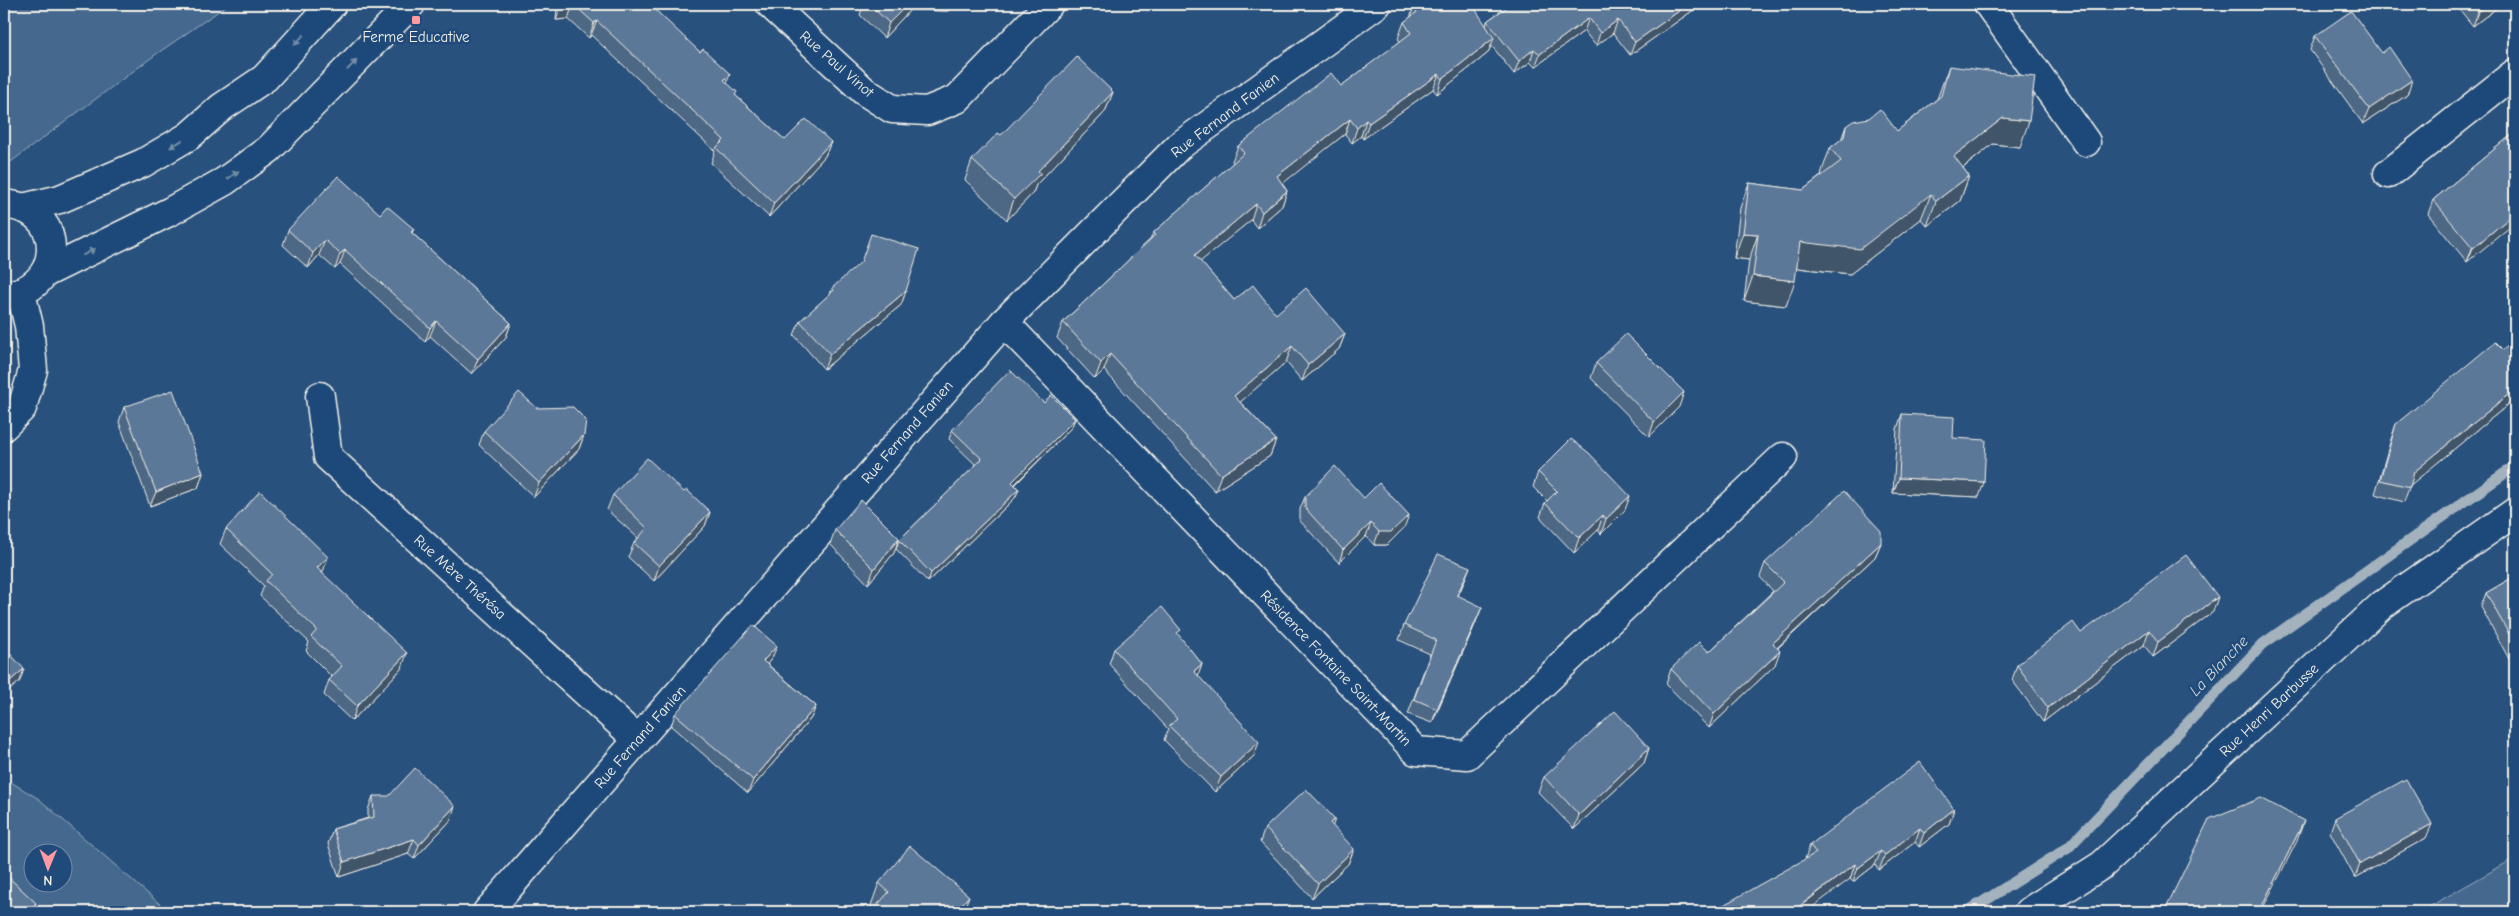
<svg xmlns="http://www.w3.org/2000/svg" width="2519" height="916" font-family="'Comic Neue',sans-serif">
<rect width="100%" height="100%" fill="#28517e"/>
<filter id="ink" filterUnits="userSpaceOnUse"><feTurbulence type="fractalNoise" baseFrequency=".02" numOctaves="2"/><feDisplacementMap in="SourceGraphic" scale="10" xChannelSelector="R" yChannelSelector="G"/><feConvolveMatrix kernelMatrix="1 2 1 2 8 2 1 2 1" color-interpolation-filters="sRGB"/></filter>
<g filter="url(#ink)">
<!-- green -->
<g fill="#45688e" stroke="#9cacbb" fill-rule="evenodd">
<polygon points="4,4 229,4 155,55 4,167"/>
<path d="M4,778L39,799L169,912H4ZM32,854H62V884H32Z"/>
<polygon points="2515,858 2515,912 2420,912"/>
</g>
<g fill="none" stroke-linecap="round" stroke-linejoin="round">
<!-- stream -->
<polyline stroke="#a4b2be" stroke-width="11" points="1967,912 2068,848 2263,644 2515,466"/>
<!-- minor casing -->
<g stroke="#f4f1e8" stroke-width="31">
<g id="minor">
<polyline points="770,4 864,91 892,109 927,111 957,99 1049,4"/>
<polyline points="1988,4 2086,142"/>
<polyline points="2388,174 2515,73"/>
<polyline points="22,208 60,199 143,163 189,136 222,107 265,78 332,4"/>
<polyline points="45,273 171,211 225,181 269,149 411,4"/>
<path d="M4,295C63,292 68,212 10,205"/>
<polyline points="1004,322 1416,751 1467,755 1783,457"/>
<polyline points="320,396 328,457 638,740"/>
<polyline points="4,426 22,408 33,370 29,326 21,293"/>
<polyline points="487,912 1004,322 1179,146 1377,4"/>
<polyline points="2028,912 2102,865 2382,605 2515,512"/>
</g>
</g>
<!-- minor -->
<use href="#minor" stroke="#1f4a7a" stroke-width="28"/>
</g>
<!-- wall -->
<g fill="#4e6784" stroke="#f4f1e8">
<polygon points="552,4 649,4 727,83 736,96 785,140 831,142 825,156 769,217 711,163 715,151 591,35 589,38 568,19 556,20 557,8"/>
<polygon points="864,4 976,4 972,8 949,9 948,11 910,10 884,38 860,15"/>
<polygon points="1511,4 1702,4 1630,55 1613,33 1596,46 1584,31 1535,67 1530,62 1514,74 1491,45 1488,53 1437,94 1433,89 1363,139 1361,136 1352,143 1345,134 1282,183 1287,191 1282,206 1257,228 1251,220 1200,261 1234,300 1276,314 1345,334 1339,349 1302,381 1286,362 1240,402 1276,440 1270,456 1215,491 1104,370 1095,379 1057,338 1063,322 1150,240 1153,233 1233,163 1232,161 1238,146 1341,86 1400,42 1398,38 1404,22 1410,18 1414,6 1486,26 1487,21"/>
<polygon points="2455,4 2502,4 2473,26"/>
<polygon points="2315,36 2407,95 2363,124 2310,50"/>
<polygon points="1949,66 2020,147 1993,144 1963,168 1969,176 1960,201 1927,226 1921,219 1850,274 1797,268 1786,306 1744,301 1749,260 1734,258 1740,208 1749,183 1803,190 1822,175 1821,174 1830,148 1841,140 1846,126 1897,131 1937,99"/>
<polygon points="1113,92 1105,112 1036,185 1033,193 1007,220 965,180 972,160 1001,135"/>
<polygon points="2515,132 2467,262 2428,214 2433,200"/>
<polygon points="380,214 414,229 412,233 511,323 506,337 472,374 430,336 425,342 340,264 335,269 319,255 308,268 283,245 288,230"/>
<polygon points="832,288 906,291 901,305 824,369 794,335 800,321 830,294"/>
<polygon points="1596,363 1679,407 1649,437 1591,378"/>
<polygon points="2515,399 2410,485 2404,502 2375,494 2391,439 2396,424"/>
<polygon points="1044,403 1075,419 1071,428 1015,485 1019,489 1015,498 928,582 896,549 899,540 976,465 949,439 952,430"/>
<polygon points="124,407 203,473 198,488 150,506 119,422"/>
<polygon points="537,408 584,435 579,449 534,497 479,445 484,431"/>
<polygon points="1902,414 1953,438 1979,497 1893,493 1897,429"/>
<polygon points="1538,472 1625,510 1601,534 1598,530 1574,553 1540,517 1545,503 1547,501 1533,487"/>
<polygon points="613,495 710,512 705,526 654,581 628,557 634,543 638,538 607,510"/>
<polygon points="1305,497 1364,498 1404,528 1387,545 1374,545 1366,536 1339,563 1300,521 1300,509"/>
<polygon points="226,529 323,572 322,573 402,668 352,721 324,695 329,680 332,677 306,651 309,642 260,596 264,586 220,544"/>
<polygon points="835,530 899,538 894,553 868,584 830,544"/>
<polygon points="1881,543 1875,557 1778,648 1775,665 1709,728 1666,684 1671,669 1709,652 1773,591 1760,577 1765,563"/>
<polygon points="2515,576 2515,656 2509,659 2481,607 2486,593"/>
<polygon points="1464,582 1458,596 1476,622 1432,723 1408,714 1430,654 1399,640 1404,625"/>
<polygon points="2213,612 2153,657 2144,645 2043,722 2012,680 2017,665 2081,633"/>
<polygon points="1179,636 1202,664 1198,676 1254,756 1215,792 1164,740 1168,729 1109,664 1114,649"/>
<polygon points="772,658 767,664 816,706 811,718 748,793 671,726 675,714"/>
<polygon points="1649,748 1644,763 1574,829 1538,792 1544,777"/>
<polygon points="373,796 450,821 414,859 408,854 339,877 328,844 333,829 368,818 368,810"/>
<polygon points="1954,809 1949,824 1919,847 1915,842 1879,870 1875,865 1853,882 1850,879 1805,859 1810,845"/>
<polygon points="2335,818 2426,838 2355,878 2330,832"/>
<polygon points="1265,828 1354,849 1348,864 1312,898 1260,842"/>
<polygon points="879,883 963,912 873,910 870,908"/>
</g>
<!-- shaded-wall -->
<g fill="#40546b" stroke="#f4f1e8">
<polygon points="573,4 568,19 556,20 562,5"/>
<polygon points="908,4 976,4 972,8 949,9 948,11 910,10 884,38 889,23"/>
<polygon points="1689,4 1702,4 1630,55 1635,42"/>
<polygon points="2489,4 2502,4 2473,26 2478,12"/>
<polygon points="1589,18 1584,31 1535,67 1540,54"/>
<polygon points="1618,20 1613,33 1596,46 1600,33"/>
<polygon points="597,21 591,35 589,38 594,23"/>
<polygon points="1494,38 1488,53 1437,94 1442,79"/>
<polygon points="1534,49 1530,62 1514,74 1519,61"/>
<polygon points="730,74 725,88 724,80"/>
<polygon points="1439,74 1433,89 1363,139 1369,123"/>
<polygon points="2412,80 2407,95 2363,124 2369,109"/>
<polygon points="1113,92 1105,112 1036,185 1033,193 1007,220 1014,199 1038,171"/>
<polygon points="2003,118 2029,121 2020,147 1993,144 1945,182 1954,156"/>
<polygon points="1350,119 1345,134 1272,192 1277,176"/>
<polygon points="1366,120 1361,136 1352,143 1357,128"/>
<polygon points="831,142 825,156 769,217 774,203"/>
<polygon points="1969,176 1960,201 1927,226 1936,201"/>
<polygon points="1287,191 1282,206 1257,228 1262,212"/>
<polygon points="1931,194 1921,219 1850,274 1790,267 1800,242"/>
<polygon points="1256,204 1251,220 1189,271 1195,255"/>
<polygon points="2515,213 2515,223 2467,262 2473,248"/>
<polygon points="1743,233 1758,234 1749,260 1734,258"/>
<polygon points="325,240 319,255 308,268 313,253"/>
<polygon points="345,250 340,264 335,269 340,254"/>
<polygon points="1753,276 1795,281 1786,306 1744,301"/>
<polygon points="906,291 901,305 824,369 830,354"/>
<polygon points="436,321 430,336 425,342 430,328"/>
<polygon points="511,323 506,337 472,374 478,359"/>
<polygon points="1345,334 1339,349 1302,381 1308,365"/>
<polygon points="1292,346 1286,362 1229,412 1234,396"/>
<polygon points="1110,354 1104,370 1095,379 1101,363"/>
<polygon points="2515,389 2515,399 2408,487 2414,472"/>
<polygon points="1684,392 1679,407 1649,437 1654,422"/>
<polygon points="1075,419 1071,428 1008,491 1012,482"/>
<polygon points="584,435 579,449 534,497 539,483"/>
<polygon points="1276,440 1270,456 1215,491 1221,475"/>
<polygon points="203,473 198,488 150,506 156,492"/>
<polygon points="1899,478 1984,482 1979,497 1893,493"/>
<polygon points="1019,489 1015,498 928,582 931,573"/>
<polygon points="1630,496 1625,510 1601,534 1606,519"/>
<polygon points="710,512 705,526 654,581 659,566"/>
<polygon points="1409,515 1404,528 1387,545 1374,545 1379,532"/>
<polygon points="1603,515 1598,530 1574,553 1579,538"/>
<polygon points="1371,523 1366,536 1339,563 1343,550"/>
<polygon points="899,538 894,553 868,584 874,569"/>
<polygon points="1881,543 1875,557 1767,657 1773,643"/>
<polygon points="328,557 323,572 312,583 317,568"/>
<polygon points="1470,567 1464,582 1452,610 1457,595"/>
<polygon points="2218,597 2213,612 2153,657 2158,642"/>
<polygon points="1482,607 1476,622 1432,723 1437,709"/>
<polygon points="2149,630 2144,645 2043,722 2048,708"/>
<polygon points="2515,644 2515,656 2509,659 2515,645"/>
<polygon points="777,646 772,658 759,674 763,661"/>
<polygon points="1780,651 1775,665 1709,728 1714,714"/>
<polygon points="407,653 402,668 352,721 357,706"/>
<polygon points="1202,664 1197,678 1194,671"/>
<polygon points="24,669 20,681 4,695 4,686"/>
<polygon points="816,706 811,718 748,793 753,780"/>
<polygon points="1259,742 1254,756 1215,792 1221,777"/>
<polygon points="1649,748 1644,763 1574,829 1579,815"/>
<polygon points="455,806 450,821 414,859 419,845"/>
<polygon points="1954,809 1949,824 1919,847 1924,833"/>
<polygon points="1335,819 1330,834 1330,823"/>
<polygon points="2304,821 2297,841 2261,912 2259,912"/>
<polygon points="2432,824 2426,838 2355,878 2360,864"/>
<polygon points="1920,828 1915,842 1879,870 1885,855"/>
<polygon points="414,839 408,854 339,877 344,862"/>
<polygon points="1354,849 1348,864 1312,898 1318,884"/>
<polygon points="1881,851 1875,865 1853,882 1858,868"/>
<polygon points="1855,864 1850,879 1806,912 1793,912"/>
<polygon points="969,896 963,912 955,912"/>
<polygon points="36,903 32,912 27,912"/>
</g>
<!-- building -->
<g fill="#5b7899" stroke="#f4f1e8">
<polygon points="562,4 649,4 700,52 703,49 730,74 724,80 737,92 735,95 785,140 806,119 831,142 774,203 716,148 724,140 597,21 594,23 573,4 562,5"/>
<polygon points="869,4 908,4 889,23"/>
<polygon points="1418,4 1472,4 1494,38 1442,79 1439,74 1369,123 1366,120 1357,128 1350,119 1277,176 1287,191 1262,212 1256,204 1195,255 1234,300 1253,285 1276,314 1306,288 1345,334 1308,365 1292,346 1234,396 1276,440 1221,475 1110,354 1101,363 1063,322 1155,235 1153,233 1244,153 1238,146 1331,73 1341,86 1411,33 1404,22 1417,12 1414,6"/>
<polygon points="1511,4 1689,4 1635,42 1618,20 1600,33 1589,18 1540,54 1534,49 1519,61 1487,21"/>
<polygon points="2472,4 2489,4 2478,12"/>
<polygon points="2351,11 2382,53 2389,47 2412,80 2369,109 2315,36"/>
<polygon points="1077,57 1113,92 1038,171 1041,173 1014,199 972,160 998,133 1001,135"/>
<polygon points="1949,66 2035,77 2029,121 2003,118 1954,156 1969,176 1936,201 1931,194 1860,249 1800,242 1795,281 1753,276 1758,234 1743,233 1749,183 1803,190 1841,161 1830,148 1844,137 1846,126 1853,121 1869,118 1880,109 1897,131 1941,96"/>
<polygon points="2515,132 2515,213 2473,248 2433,200"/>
<polygon points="338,176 380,214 387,206 414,229 411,232 511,323 478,359 436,321 430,328 345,250 340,254 325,240 313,253 288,230"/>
<polygon points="871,234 919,249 906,291 830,354 800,321 834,290 832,288 861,262"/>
<polygon points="1626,334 1684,392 1654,422 1596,363"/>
<polygon points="2515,340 2515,389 2414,472 2410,487 2380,480 2396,424 2495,342 2503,350"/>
<polygon points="1010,370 1044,403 1051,395 1075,419 1012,482 1019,489 931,573 899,540 982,459 952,430"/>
<polygon points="173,390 203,473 156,492 124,407"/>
<polygon points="519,392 537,408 573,407 586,420 584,435 539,483 484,431"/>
<polygon points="1902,414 1954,417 1953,438 1986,440 1984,482 1899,478"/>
<polygon points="1571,439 1589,453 1630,496 1606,519 1603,515 1579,538 1545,503 1557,491 1538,472"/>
<polygon points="647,458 684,492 687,490 710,512 659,566 634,543 647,528 613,495"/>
<polygon points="1335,466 1364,498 1379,483 1409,515 1391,532 1379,532 1371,523 1343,550 1305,508 1305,497"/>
<polygon points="260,491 328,557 317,568 407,653 357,706 329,680 342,666 311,637 317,630 266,581 272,574 226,529"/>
<polygon points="1844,491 1881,531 1881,543 1773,643 1780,651 1714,714 1671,669 1699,642 1709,652 1784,582 1765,563"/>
<polygon points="861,500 899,538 874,569 835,530"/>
<polygon points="1438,554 1470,567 1457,595 1482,607 1437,709 1414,699 1436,640 1404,625"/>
<polygon points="2186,555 2218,597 2158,642 2149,630 2048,708 2017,665 2073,622 2081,633"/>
<polygon points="2515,576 2515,645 2486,593"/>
<polygon points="1162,607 1181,630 1177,633 1202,664 1194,671 1259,742 1221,777 1169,726 1177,719 1114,649"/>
<polygon points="753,625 777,646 763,661 816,706 753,780 675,714"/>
<polygon points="4,647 24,669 4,686"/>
<polygon points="1615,711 1649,748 1579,815 1544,777"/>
<polygon points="1920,762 1954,809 1924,833 1920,828 1885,855 1881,851 1858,868 1855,864 1793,911 1794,912 1711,912 1816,853 1810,845"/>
<polygon points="415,768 455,806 419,845 414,839 344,862 333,829 374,817 373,796 389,796"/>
<polygon points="2406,779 2432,824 2360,864 2335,818"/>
<polygon points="1306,789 1335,819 1330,823 1354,849 1318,884 1265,828"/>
<polygon points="2261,798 2304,821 2259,912 2164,912 2209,819"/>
<polygon points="910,846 969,896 955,912 871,912 889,892 879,883"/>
<polygon points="4,873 36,903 27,912 4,912"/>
</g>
<!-- one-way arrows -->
<defs><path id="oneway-solid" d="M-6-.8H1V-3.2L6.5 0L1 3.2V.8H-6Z" transform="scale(1.25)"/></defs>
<g fill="#748da6">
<use href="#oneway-solid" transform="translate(299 40) rotate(132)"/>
<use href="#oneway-solid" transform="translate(352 65) rotate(-46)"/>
<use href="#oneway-solid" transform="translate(176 144) rotate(149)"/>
<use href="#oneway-solid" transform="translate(233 175) rotate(-36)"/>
<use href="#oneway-solid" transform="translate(89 252) rotate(-29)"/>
</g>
</g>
<!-- markers -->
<rect fill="#ff9aa2" stroke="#1f4a7a" stroke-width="2" x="411" y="15" width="10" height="10" rx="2.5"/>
<g text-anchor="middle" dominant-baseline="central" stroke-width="5" stroke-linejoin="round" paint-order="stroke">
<!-- poi labels -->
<g font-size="15" fill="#f4f1e8" stroke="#1f4a7a">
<text x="416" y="37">Ferme Educative</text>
</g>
<!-- street labels -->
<g font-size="15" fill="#f4f1e8" stroke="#1f4a7a">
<text transform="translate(837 64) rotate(41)">Rue Paul Vinot</text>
<text transform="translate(1225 115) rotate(-37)">Rue Fernand Fanien</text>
<text transform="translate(907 432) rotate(-49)">Rue Fernand Fanien</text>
<text transform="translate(460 577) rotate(42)">Rue Mère Thérésa</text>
<text transform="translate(1336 668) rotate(46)">Résidence Fontaine Saint-Martin</text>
<text transform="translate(2269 710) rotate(-43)">Rue Henri Barbusse</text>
<text transform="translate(640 737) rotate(-49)">Rue Fernand Fanien</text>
</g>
<!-- water labels -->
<g font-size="16" font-style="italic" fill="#d9dcda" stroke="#1f4a7a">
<text transform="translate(2219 666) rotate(-46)">La Blanche</text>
</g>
</g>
<!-- margin -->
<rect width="2519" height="916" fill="none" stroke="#1f4a7a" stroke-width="20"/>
<rect x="10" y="10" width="2499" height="896" fill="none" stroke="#f4f1e8" stroke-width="2" filter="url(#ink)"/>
<!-- north arrow -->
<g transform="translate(48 868) rotate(181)"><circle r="24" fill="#1f4a7a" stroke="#748da6"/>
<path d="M0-4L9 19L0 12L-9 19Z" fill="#ff9aa2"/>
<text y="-8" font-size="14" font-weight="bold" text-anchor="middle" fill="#f4f1e8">N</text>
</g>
</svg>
